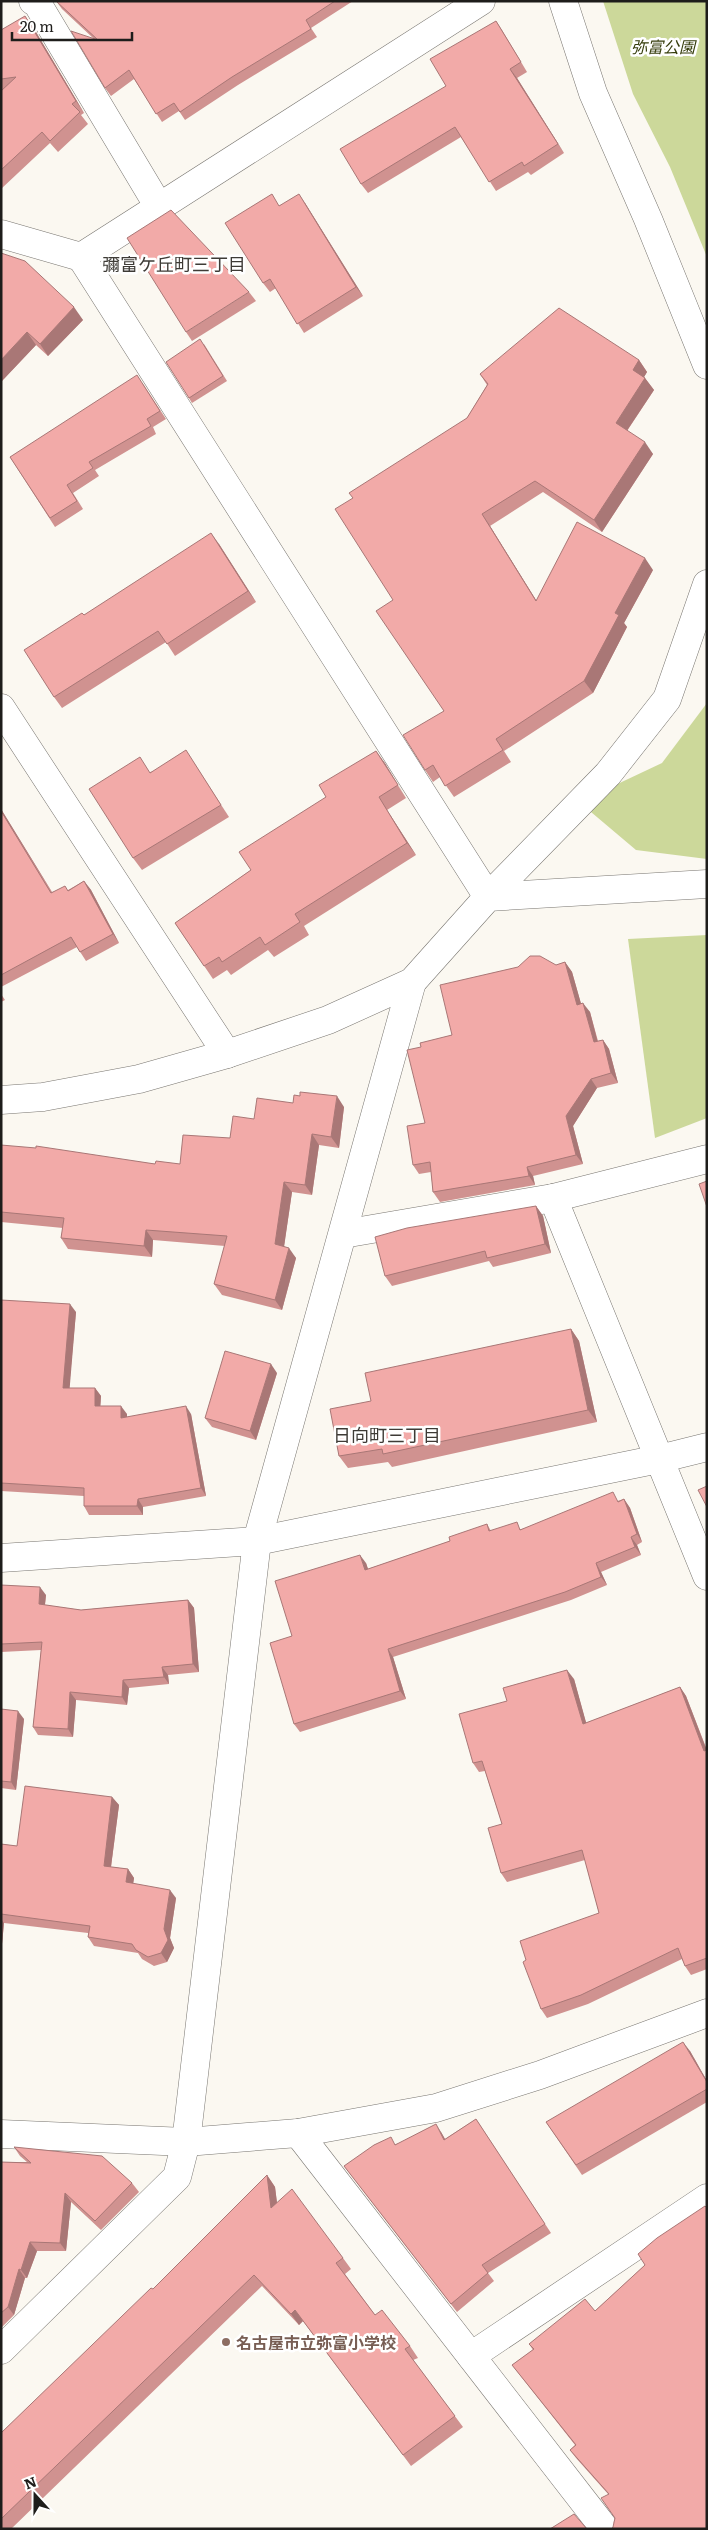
<svg xmlns="http://www.w3.org/2000/svg" width="708" height="2530" font-family="Literata,'Noto Sans JP',serif">
<rect width="100%" height="100%" fill="#fbf8f1"/>
<!-- green -->
<g fill="#ccd89a">
<polygon points="603,1 707,1 707,257 670,167 633,94"/>
<polygon points="707,703 707,859 636,850 591,812 609,788 662,763"/>
<polygon points="707,935 707,1118 655,1138 628,939"/>
</g>
<g fill="none" stroke-linecap="round" stroke-linejoin="round">
<!-- minor casing -->
<g stroke="#797671" stroke-width="29">
<g id="minor">
<polyline points="33,1 37,3 159,207"/>
<polyline points="563,1 593,93 648,219 707,365"/>
<polyline points="1,234 81,257 481,1"/>
<polyline points="81,257 488,897 608,774 667,699 707,584"/>
<polyline points="1,708 227,1054"/>
<polyline points="1,1100 43,1097 139,1079 227,1054 328,1020 412,982 488,897 707,884"/>
<polyline points="553,1198 707,1576"/>
<polyline points="343,1234 553,1198 707,1159"/>
<polyline points="1,1558 257,1541 659,1459 707,1447"/>
<polyline points="298,2133 605,2529"/>
<polyline points="1,2134 186,2142 298,2133 436,2108 540,2075 707,2013"/>
<polyline points="1,2350 177,2177 186,2142 257,1541 412,982"/>
<polyline points="471,2356 707,2198"/>
</g>
</g>
<!-- minor -->
<use href="#minor" stroke="#fff" stroke-width="28"/>
</g>
<!-- wall -->
<g fill="#d09290">
<polygon points="56,1 353,1 311,28 317,37 238,85 185,120 179,111 162,122 134,79 111,96 105,88 93,38 62,9"/>
<polygon points="496,21 502,30 527,72 517,78 564,153 531,175 528,172 496,191 461,137 368,193 361,184 446,86"/>
<polygon points="33,27 84,113 81,115 88,124 58,152 50,143 1,189 1,30"/>
<polygon points="305,203 363,296 304,333 276,288 270,292 263,283 280,205"/>
<polygon points="1,252 83,320 48,356 36,345 1,382"/>
<polygon points="249,292 256,301 192,341 186,332"/>
<polygon points="204,344 227,381 192,403 189,398"/>
<polygon points="639,360 647,372 644,377 654,390 627,431 653,454 602,532 543,492 490,526 536,600 653,570 624,623 627,627 593,693 504,751 511,762 454,797 440,777 433,782 425,770 444,711 393,600 467,418 487,385 480,374"/>
<polygon points="143,384 166,419 153,427 156,434 95,470 99,476 73,493 83,509 55,527 10,457"/>
<polygon points="219,544 256,602 175,656 166,642 62,708 54,697 84,615"/>
<polygon points="376,751 406,798 387,810 416,855 304,926 309,935 274,957 268,950 231,975 227,970 213,979 175,923 251,870 326,797"/>
<polygon points="194,763 229,817 142,870 133,858 150,772"/>
<polygon points="1,809 52,892 68,890 84,881 91,890 119,943 86,961 77,947 1,987"/>
<polygon points="565,962 572,972 581,1004 590,1012 598,1041 603,1040 609,1049 618,1083 597,1088 573,1126 583,1164 533,1176 535,1185 440,1202 433,1192 431,1172 419,1174 413,1165 425,1123 421,1047 452,1035 556,965"/>
<polygon points="1,994 5,1000 1,1002"/>
<polygon points="293,1103 344,1107 339,1148 319,1145 312,1195 292,1192 284,1246 296,1258 282,1310 222,1295 214,1284 225,1246 153,1240 152,1257 68,1249 61,1238 63,1228 1,1222 1,1145 155,1164 180,1164 230,1138 254,1119"/>
<polygon points="536,1206 543,1216 551,1253 493,1267 489,1261 392,1286 385,1276"/>
<polygon points="1,1300 76,1312 69,1388 95,1388 101,1396 100,1406 127,1414 127,1417 191,1414 206,1496 143,1507 143,1515 89,1515 84,1506 84,1496 1,1491"/>
<polygon points="571,1329 579,1341 597,1422 392,1467 388,1462 348,1468 339,1456 371,1401"/>
<polygon points="277,1373 256,1440 212,1427 205,1418"/>
<polygon points="624,1499 630,1508 642,1542 637,1545 641,1555 601,1572 607,1585 571,1600 393,1657 406,1699 300,1732 294,1724 292,1636 366,1563 368,1569 450,1541 487,1524 491,1531 522,1529"/>
<polygon points="1,1585 46,1595 45,1605 81,1610 188,1600 194,1608 199,1672 168,1675 169,1684 129,1688 127,1705 76,1700 73,1737 38,1735 33,1727 41,1650 1,1652"/>
<polygon points="574,1679 586,1723 680,1687 686,1696 707,1750 707,1969 691,1975 685,1966 682,1959 588,2004 547,2018 541,2009 526,1960 599,1913 585,1860 507,1882 501,1873 502,1824 485,1771 479,1772 473,1763 507,1701"/>
<polygon points="1,1709 24,1719 16,1790 1,1788"/>
<polygon points="112,1797 119,1805 111,1867 128,1869 134,1878 133,1884 176,1898 170,1938 174,1948 167,1962 154,1966 142,1959 138,1953 94,1946 88,1937 88,1933 4,1923 1,1954 1,1844 17,1846"/>
<polygon points="690,2051 707,2081 707,2102 582,2175 546,2122"/>
<polygon points="476,2119 551,2233 488,2273 494,2281 457,2312 344,2166 396,2144 441,2132 445,2139"/>
<polygon points="14,2147 132,2183 139,2192 101,2230 71,2202 66,2251 37,2251 27,2278 25,2278 14,2315 1,2328 1,2162 27,2162 20,2156"/>
<polygon points="267,2175 275,2187 277,2203 343,2258 351,2269 345,2274 375,2315 410,2346 418,2358 413,2360 463,2427 411,2466 303,2321 299,2325 262,2286 11,2529 1,2529 1,2433 153,2289"/>
<polygon points="657,2238 613,2527 615,2518 608,2494 576,2458 570,2450 575,2445 512,2365 533,2350 529,2344 595,2311 645,2265"/>
</g>
<!-- shaded-wall -->
<g fill="#a97776">
<polygon points="25,16 33,27 84,113 76,101"/>
<polygon points="510,69 517,78 564,153 558,144"/>
<polygon points="299,194 305,203 363,296 356,287"/>
<polygon points="74,307 83,320 48,356 40,344"/>
<polygon points="27,332 36,345 1,382 1,360"/>
<polygon points="639,360 647,372 641,382 633,370"/>
<polygon points="645,378 654,390 624,435 616,423"/>
<polygon points="645,442 653,454 602,532 594,520"/>
<polygon points="482,514 490,526 544,613 536,601"/>
<polygon points="211,533 219,544 256,602 248,591"/>
<polygon points="645,558 653,570 624,623 627,627 593,693 584,681 615,613"/>
<polygon points="376,751 385,763 406,798 398,785"/>
<polygon points="379,797 387,810 416,855 407,843"/>
<polygon points="1,809 58,902 1,811"/>
<polygon points="84,881 91,890 119,943 113,934"/>
<polygon points="565,962 572,972 584,1014 577,1005"/>
<polygon points="583,1003 590,1012 600,1051 594,1042"/>
<polygon points="603,1040 609,1049 618,1083 611,1073"/>
<polygon points="591,1079 597,1088 573,1126 583,1164 576,1155 566,1116"/>
<polygon points="337,1096 344,1107 339,1148 331,1137"/>
<polygon points="312,1134 319,1145 312,1195 305,1185"/>
<polygon points="527,1167 533,1176 535,1185 529,1176"/>
<polygon points="284,1182 292,1192 283,1254 275,1244"/>
<polygon points="536,1206 543,1216 551,1253 545,1244"/>
<polygon points="146,1230 153,1240 152,1257 144,1246"/>
<polygon points="289,1248 296,1258 282,1310 275,1300"/>
<polygon points="70,1304 76,1312 69,1396 63,1388"/>
<polygon points="571,1329 579,1341 597,1422 588,1410"/>
<polygon points="271,1364 277,1373 256,1440 250,1431"/>
<polygon points="95,1388 101,1396 100,1414 95,1406"/>
<polygon points="121,1406 127,1414 127,1426 121,1418"/>
<polygon points="186,1406 191,1414 206,1496 201,1488"/>
<polygon points="138,1499 143,1507 143,1515 137,1506"/>
<polygon points="624,1499 630,1508 642,1542 637,1534"/>
<polygon points="631,1537 637,1545 641,1555 635,1547"/>
<polygon points="360,1555 366,1563 371,1578 365,1570"/>
<polygon points="596,1563 601,1572 607,1585 601,1577"/>
<polygon points="40,1587 46,1595 44,1612 39,1604"/>
<polygon points="188,1600 194,1608 199,1672 193,1664"/>
<polygon points="388,1649 393,1657 406,1699 400,1691"/>
<polygon points="162,1667 168,1675 169,1684 164,1677"/>
<polygon points="567,1670 574,1679 589,1733 583,1724"/>
<polygon points="123,1680 129,1688 127,1705 122,1697"/>
<polygon points="680,1687 686,1696 707,1751 704,1751"/>
<polygon points="70,1692 76,1700 73,1737 68,1729"/>
<polygon points="18,1711 24,1719 16,1790 11,1782"/>
<polygon points="112,1797 119,1805 110,1874 104,1866"/>
<polygon points="128,1869 134,1878 132,1891 126,1882"/>
<polygon points="170,1890 176,1898 170,1938 174,1948 167,1962 161,1953 164,1929"/>
<polygon points="1,1919 4,1923 1,1954"/>
<polygon points="683,2042 690,2051 707,2081 707,2082"/>
<polygon points="436,2124 441,2132 450,2148 444,2140"/>
<polygon points="267,2175 275,2187 279,2219 271,2208"/>
<polygon points="65,2193 71,2202 66,2251 60,2243"/>
<polygon points="30,2242 37,2251 27,2278 21,2270"/>
<polygon points="19,2269 25,2278 14,2315 8,2307"/>
<polygon points="295,2310 303,2321 299,2325 291,2314"/>
</g>
<!-- building -->
<g fill="#f2aaa8" stroke="#a97776">
<polygon points="56,1 335,1 306,20 311,29 232,77 180,112 174,103 156,114 129,70 105,88 71,31 98,40"/>
<polygon points="25,16 76,101 72,104 80,112 50,141 42,132 1,170 1,91 16,77 1,79 1,30"/>
<polygon points="496,21 521,62 510,69 558,144 524,166 522,162 489,182 455,127 361,184 340,149 446,86 430,59"/>
<polygon points="272,194 279,206 299,194 356,287 297,324 270,279 263,283 225,223"/>
<polygon points="171,210 249,292 186,332 127,238"/>
<polygon points="1,253 25,261 74,307 40,344 27,332 1,360"/>
<polygon points="559,308 639,360 633,370 645,378 616,423 645,442 594,520 535,481 482,514 536,601 577,522 645,558 615,613 619,615 584,681 496,739 503,750 445,786 433,765 425,770 403,735 444,711 376,611 393,600 335,509 353,498 349,493 467,418 488,384 480,374"/>
<polygon points="200,339 223,376 189,398 166,362"/>
<polygon points="137,375 160,411 147,419 151,426 89,462 93,468 67,485 77,501 50,518 10,457"/>
<polygon points="211,533 248,591 167,644 158,631 54,697 24,650 82,613 84,615"/>
<polygon points="186,750 221,805 133,858 89,789 140,757 150,773"/>
<polygon points="376,751 398,785 379,797 407,843 295,914 300,922 265,945 260,937 222,962 219,957 204,966 175,923 251,870 239,852 326,797 319,785"/>
<polygon points="1,811 51,893 65,886 68,891 84,881 113,934 80,952 71,937 1,975"/>
<polygon points="530,956 540,956 556,965 565,962 577,1005 583,1003 594,1042 603,1040 611,1073 591,1079 566,1116 576,1155 527,1167 529,1176 433,1192 430,1162 413,1165 407,1126 425,1123 407,1050 421,1047 420,1043 452,1035 440,985 518,967"/>
<polygon points="300,1092 337,1096 331,1137 312,1134 305,1185 284,1182 275,1244 289,1248 275,1300 214,1284 227,1236 146,1230 144,1246 61,1238 64,1218 1,1212 1,1145 36,1148 36,1146 155,1164 156,1161 180,1164 183,1135 230,1138 233,1116 254,1119 257,1098 293,1103 294,1095 300,1096"/>
<polygon points="707,1181 707,1207 699,1184"/>
<polygon points="536,1206 545,1244 487,1258 485,1251 385,1276 375,1237 407,1228"/>
<polygon points="1,1300 70,1304 63,1388 95,1388 95,1406 121,1406 121,1418 186,1406 201,1488 138,1499 137,1506 84,1506 84,1488 1,1483"/>
<polygon points="571,1329 588,1410 383,1454 382,1449 339,1456 330,1409 371,1401 365,1373"/>
<polygon points="225,1351 271,1364 250,1431 205,1418"/>
<polygon points="707,1486 707,1507 698,1490"/>
<polygon points="613,1492 618,1502 624,1499 637,1534 631,1537 635,1547 596,1563 601,1577 565,1592 388,1649 400,1691 294,1724 270,1643 292,1636 275,1581 360,1555 365,1570 450,1541 449,1537 487,1524 489,1531 517,1522 520,1530"/>
<polygon points="1,1585 40,1587 39,1604 81,1610 188,1600 193,1664 162,1667 164,1677 123,1680 122,1697 70,1692 68,1729 33,1727 42,1642 1,1644"/>
<polygon points="567,1670 583,1724 680,1687 704,1751 707,1750 707,1958 685,1966 678,1948 581,1995 541,2009 523,1962 526,1960 520,1941 599,1913 582,1850 501,1873 488,1828 502,1824 482,1761 473,1763 459,1714 507,1701 503,1688"/>
<polygon points="1,1709 18,1711 11,1782 1,1781"/>
<polygon points="25,1786 112,1797 104,1866 128,1869 126,1882 170,1890 164,1929 168,1940 161,1953 148,1957 136,1950 132,1944 88,1937 90,1926 1,1914 1,1844 17,1846"/>
<polygon points="683,2042 707,2082 707,2089 576,2165 546,2122"/>
<polygon points="476,2119 545,2224 482,2265 488,2273 451,2304 344,2166 374,2145 391,2137 395,2145 436,2124 444,2140"/>
<polygon points="14,2147 102,2156 132,2183 95,2221 65,2193 60,2243 30,2242 21,2270 19,2269 8,2307 1,2313 1,2162 31,2163"/>
<polygon points="267,2175 271,2208 292,2189 343,2258 336,2263 375,2315 382,2310 410,2346 405,2349 455,2416 403,2455 295,2310 291,2314 254,2275 1,2519 1,2433 151,2288 153,2289"/>
<polygon points="705,2206 707,2208 707,2529 612,2529 613,2527 615,2518 601,2498 609,2494 570,2450 576,2445 512,2365 534,2349 529,2344 585,2299 595,2311 645,2265 638,2254 657,2238"/>
<polygon points="574,2514 587,2529 550,2529"/>
</g>
<!-- markers -->
<circle fill="#8d6e63" stroke="#fff" stroke-width="2" cx="226" cy="2342" r="5"/>
<g text-anchor="middle" dominant-baseline="central" stroke-width="5" stroke-linejoin="round" paint-order="stroke">
<!-- park labels -->
<g font-size="16" font-style="italic" fill="#363d0c" stroke="#fff">
<text x="663" y="46">弥富公園</text>
</g>
<!-- education labels -->
<g font-size="16" font-weight="bold" fill="#785e54" stroke="#fff" text-anchor="start">
<text x="236" y="2342">名古屋市立弥富小学校</text>
</g>
<!-- neighbourhood labels -->
<g font-size="18" fill="#3e3b36" stroke="#fff">
<text x="174" y="263">彌富ケ丘町三丁目</text>
<text x="387" y="1434">日向町三丁目</text>
</g>
</g>
<!-- border -->
<rect width="708" height="2530" fill="none" stroke="#1e1d1b" stroke-width="5"/>
<!-- north arrow -->
<g transform="translate(35 2495) rotate(339)" stroke="#ffffff" stroke-width="4" paint-order="stroke">
<path d="M0-4L9 19L0 12L-9 19Z" fill="#1e1d1b"/>
<text y="-8" font-size="14" font-weight="bold" text-anchor="middle" fill="#1e1d1b">N</text>
</g>
<!-- scale -->
<path d="M12 32v8h120v-8" fill="none" stroke="#1e1d1b" stroke-width="2.5"/>
<text x="20" y="32" font-size="15" fill="#1e1d1b" stroke="#ffffff" stroke-width="4" paint-order="stroke">20 m</text>
</svg>
